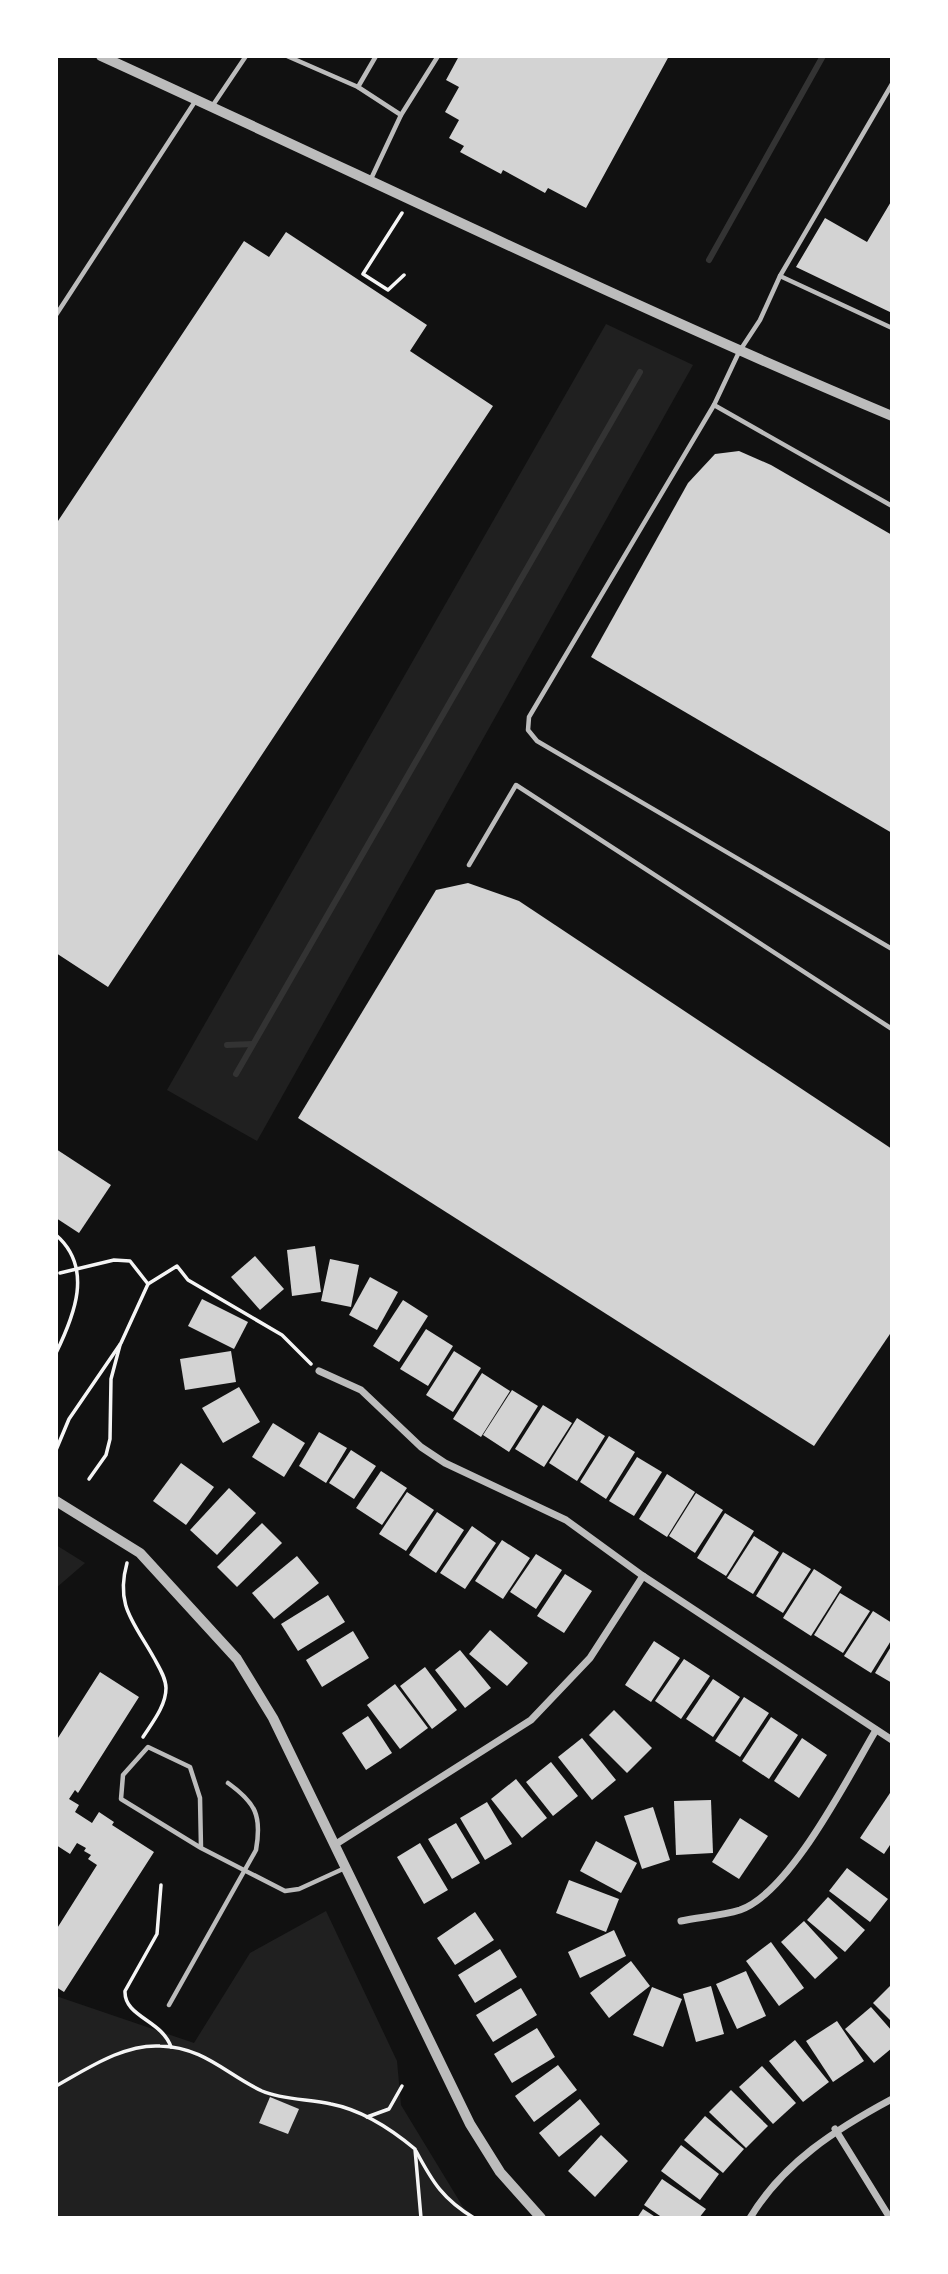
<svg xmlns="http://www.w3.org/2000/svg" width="948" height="2274" font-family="Ubuntu,sans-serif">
<rect width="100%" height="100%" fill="#111"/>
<!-- green -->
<g fill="#202020">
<polygon points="606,324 693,365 257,1141 167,1090"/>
<polygon points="56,1545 85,1563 56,1588"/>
<polygon points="326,1911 397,2061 401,2105 463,2207 476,2218 56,2218 56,1996 194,2043 250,1953"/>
</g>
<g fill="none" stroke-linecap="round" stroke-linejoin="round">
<!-- stream -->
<g stroke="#333" stroke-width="6">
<polyline points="709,260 823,56"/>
<polyline points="227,1045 253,1044"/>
<polyline points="236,1074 640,372"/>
</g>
</g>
<!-- building -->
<g fill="#d3d3d3">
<polygon points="459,56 669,56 586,208 548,188 545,193 503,170 501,174 460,152 464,146 449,138 459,120 445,112 459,87 446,80"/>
<polygon points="892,200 892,313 796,267 825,218 867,242"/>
<polygon points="286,232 427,325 410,351 493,406 108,987 56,953 56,524 244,241 269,257"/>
<polygon points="739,451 771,465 892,535 892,833 591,657 688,483 715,454"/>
<polygon points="468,883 519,901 892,1149 892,1331 814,1446 298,1118 436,890"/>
<polygon points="56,1149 111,1185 79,1233 56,1218"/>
<polygon points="315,1246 321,1292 292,1296 287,1250"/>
<polygon points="255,1256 284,1289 260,1310 231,1277"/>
<polygon points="330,1259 359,1265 351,1307 321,1301"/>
<polygon points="370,1277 398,1292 377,1330 349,1315"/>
<polygon points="202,1299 248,1322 234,1349 188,1326"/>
<polygon points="403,1300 428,1316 399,1362 373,1346"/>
<polygon points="426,1329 453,1346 428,1386 400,1369"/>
<polygon points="231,1351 236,1382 185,1390 180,1359"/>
<polygon points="454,1351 481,1368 453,1412 426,1395"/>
<polygon points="482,1373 510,1391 481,1437 453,1419"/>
<polygon points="239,1387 260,1422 223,1443 202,1408"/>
<polygon points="512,1390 538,1406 509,1452 483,1435"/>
<polygon points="543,1405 572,1423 544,1467 515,1449"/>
<polygon points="577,1418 605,1436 577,1481 549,1463"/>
<polygon points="273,1423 305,1443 284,1477 252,1457"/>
<polygon points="319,1432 347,1448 326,1483 299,1466"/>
<polygon points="609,1436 635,1452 606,1499 580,1482"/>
<polygon points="351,1450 376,1466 354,1499 329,1483"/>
<polygon points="637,1457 662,1472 634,1516 609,1501"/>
<polygon points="181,1463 214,1487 186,1525 153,1501"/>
<polygon points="381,1471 407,1488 382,1525 356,1508"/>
<polygon points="667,1474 695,1492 667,1537 639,1519"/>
<polygon points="229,1488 256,1513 217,1555 190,1530"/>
<polygon points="407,1492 434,1510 406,1551 379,1534"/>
<polygon points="696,1493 723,1510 695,1553 669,1536"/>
<polygon points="437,1512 464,1530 436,1573 409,1555"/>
<polygon points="725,1513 754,1531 726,1576 697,1558"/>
<polygon points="262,1523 282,1543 237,1587 217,1567"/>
<polygon points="472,1526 496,1543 465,1589 440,1573"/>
<polygon points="754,1536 779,1552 753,1594 727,1578"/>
<polygon points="502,1540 530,1558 503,1599 475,1581"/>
<polygon points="783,1552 811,1569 783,1613 756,1596"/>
<polygon points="536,1554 562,1570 536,1609 510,1592"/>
<polygon points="297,1556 319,1583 274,1619 252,1593"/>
<polygon points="814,1569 842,1587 811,1636 783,1618"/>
<polygon points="565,1574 592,1591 564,1633 537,1616"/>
<polygon points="840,1593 870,1611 843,1653 814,1635"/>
<polygon points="328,1595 345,1622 298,1651 281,1624"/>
<polygon points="873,1611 892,1623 892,1639 871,1673 844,1656"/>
<polygon points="490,1630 528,1663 507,1686 469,1654"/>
<polygon points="353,1631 369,1658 322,1687 306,1660"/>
<polygon points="654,1641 680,1658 651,1702 625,1685"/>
<polygon points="892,1645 892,1683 875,1673"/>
<polygon points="460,1650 491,1688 465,1708 435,1670"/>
<polygon points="684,1659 710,1676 681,1719 655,1701"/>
<polygon points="425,1667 457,1710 432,1729 400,1686"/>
<polygon points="100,1672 139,1697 78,1793 75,1790 69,1799 79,1805 75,1812 92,1823 99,1812 114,1822 112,1825 154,1852 64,1992 56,1987 56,1930 97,1865 88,1859 91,1855 84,1851 86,1848 77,1843 70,1854 56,1845 56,1741"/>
<polygon points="713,1679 740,1697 713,1737 686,1719"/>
<polygon points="395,1684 428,1728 400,1749 367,1705"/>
<polygon points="744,1697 769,1713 740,1757 715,1741"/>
<polygon points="614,1710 652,1748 627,1773 589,1735"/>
<polygon points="368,1716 392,1753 366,1770 342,1733"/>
<polygon points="771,1717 798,1735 769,1779 742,1761"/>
<polygon points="582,1738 616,1780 592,1800 558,1757"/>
<polygon points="802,1738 827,1755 799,1798 774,1781"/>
<polygon points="551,1762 578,1796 553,1816 526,1782"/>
<polygon points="516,1779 547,1818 522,1838 491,1799"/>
<polygon points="890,1793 892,1842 884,1854 860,1838"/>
<polygon points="711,1800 713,1853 676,1855 674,1801"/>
<polygon points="487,1802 512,1844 485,1860 460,1818"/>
<polygon points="653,1807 670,1860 642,1869 624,1816"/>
<polygon points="740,1818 768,1836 739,1879 712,1862"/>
<polygon points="456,1823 480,1863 452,1879 428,1839"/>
<polygon points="596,1841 637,1863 621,1893 580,1871"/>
<polygon points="420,1843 448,1890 424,1904 397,1857"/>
<polygon points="847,1868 888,1899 870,1922 829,1891"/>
<polygon points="569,1880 619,1899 606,1932 556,1913"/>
<polygon points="828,1897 865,1930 845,1952 807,1920"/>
<polygon points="475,1912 494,1940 455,1965 437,1938"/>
<polygon points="804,1921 838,1958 815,1979 781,1942"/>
<polygon points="614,1930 626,1956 580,1978 568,1952"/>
<polygon points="771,1942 804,1988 779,2006 746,1961"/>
<polygon points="500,1949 517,1977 475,2003 458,1975"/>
<polygon points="631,1961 650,1986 609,2018 590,1993"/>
<polygon points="746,1971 766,2016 737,2029 716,1984"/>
<polygon points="892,1984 892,2022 873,2003"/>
<polygon points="711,1986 724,2034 696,2042 683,1994"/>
<polygon points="652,1987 682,1999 663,2047 633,2035"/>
<polygon points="521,1988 537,2015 493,2042 476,2015"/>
<polygon points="871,2007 892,2031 892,2048 874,2063 845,2029"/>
<polygon points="837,2021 864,2061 833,2082 806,2041"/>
<polygon points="537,2028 555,2057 512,2083 494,2054"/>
<polygon points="795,2040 829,2082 803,2102 769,2061"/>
<polygon points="558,2065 577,2090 534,2122 515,2096"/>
<polygon points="762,2066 796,2103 773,2124 739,2087"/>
<polygon points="731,2090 768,2126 746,2148 709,2112"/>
<polygon points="270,2097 299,2109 288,2134 259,2123"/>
<polygon points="580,2099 600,2124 559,2157 539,2133"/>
<polygon points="705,2116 744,2149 723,2173 684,2140"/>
<polygon points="601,2135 628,2161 595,2197 568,2171"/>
<polygon points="681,2145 719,2174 700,2200 661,2171"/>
<polygon points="662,2179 706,2209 699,2218 663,2218 644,2205"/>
<polygon points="643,2209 657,2218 637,2218"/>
</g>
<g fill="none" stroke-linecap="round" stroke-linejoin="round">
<!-- path -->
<g stroke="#f5f5f5" stroke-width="3.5">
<polyline points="402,213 363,274 388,290 404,275"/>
<path d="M56,1235C94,1268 74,1316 56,1353"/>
<polyline points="60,1273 114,1260 130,1261 148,1284 177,1266 188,1280 282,1335 311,1364"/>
<polyline points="56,1450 69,1419 121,1343 148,1284"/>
<polyline points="89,1479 106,1455 110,1439 111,1379 120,1345"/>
<path d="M127,1563C115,1606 134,1622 154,1658C159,1667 166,1678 166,1688C166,1706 152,1723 143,1737"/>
<path d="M161,1885L157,1934L125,1991C124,2017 162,2020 171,2047"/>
<path d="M56,2086C87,2069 123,2044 160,2046C204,2047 227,2075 262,2091C283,2100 309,2099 331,2104C362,2110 391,2129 415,2149L421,2218"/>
<polyline points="367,2117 389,2109 402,2086"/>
<path d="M416,2151C433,2183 443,2199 474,2218"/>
</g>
<!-- service -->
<g stroke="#bcbcbc" stroke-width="4.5">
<polyline points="287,56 358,87 401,115 370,181"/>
<polyline points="892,84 780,276 760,320 739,352 714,405 529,717 528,730 537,741 892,949"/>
<polyline points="358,87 376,56"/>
<polyline points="213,105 246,56"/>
<polyline points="401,115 438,56"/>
<polyline points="780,276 892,328"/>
<polyline points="56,315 196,100"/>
<polyline points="714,405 892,506"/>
<polyline points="469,865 516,785 892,1029"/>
<polyline points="201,1848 200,1798 190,1767 148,1747 123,1775 121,1799 201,1848 285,1891 299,1889 345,1868"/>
<path d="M169,2005L256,1850C262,1816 256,1803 228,1783"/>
</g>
<!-- minor -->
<g stroke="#bcbcbc" stroke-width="7">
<polyline points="319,1371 361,1390 421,1447 445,1463 566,1520 643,1576 892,1740"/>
<polyline points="336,1844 531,1720 590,1658 643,1576"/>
<path d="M681,1921C700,1917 721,1916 740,1910C791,1892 848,1777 876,1730"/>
<polyline points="835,2129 890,2218"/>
<path d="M750,2218C783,2163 836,2129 892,2099"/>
</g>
<!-- tertiary -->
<g stroke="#bcbcbc" stroke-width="10">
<path d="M101,56C364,176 625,304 892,416"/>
<polyline points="56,1501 140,1553 237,1659 273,1718 470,2124 500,2172 541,2218"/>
</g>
</g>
<!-- border -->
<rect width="948" height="2274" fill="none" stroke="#ffffff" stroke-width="116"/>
</svg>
